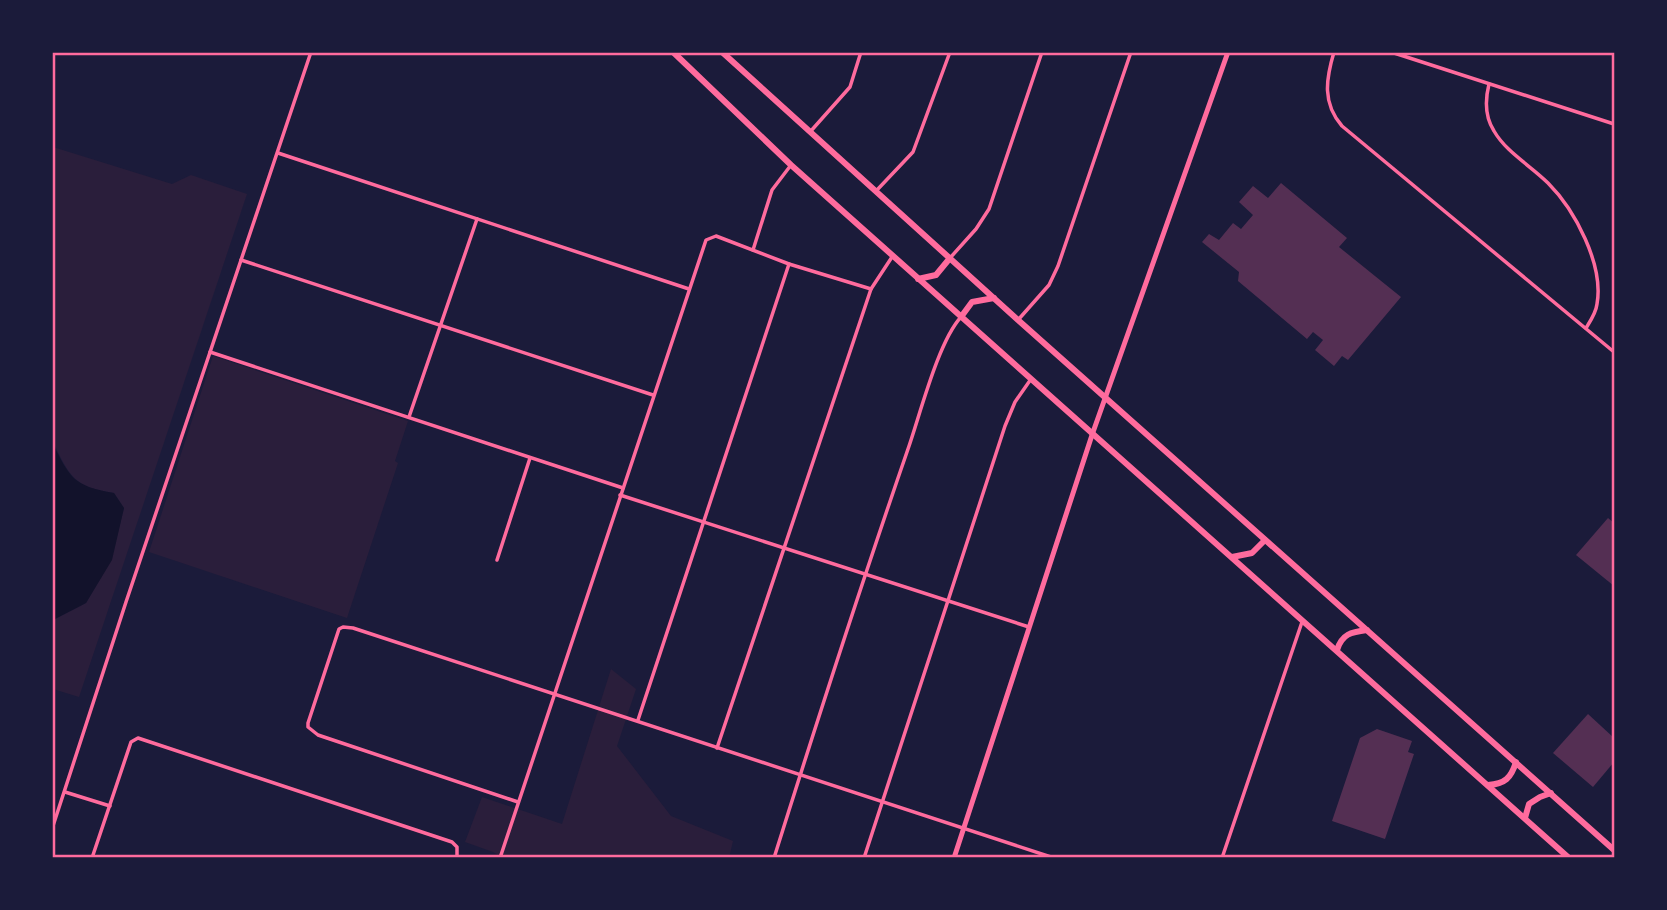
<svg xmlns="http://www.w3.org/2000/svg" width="1667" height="910" font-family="'Public Sans',sans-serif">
<rect width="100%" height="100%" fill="#1b1b3a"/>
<!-- green -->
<g fill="#2a1e3b">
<path d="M53,147L172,184L191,175L247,194L79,697L53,689V620L86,603L111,560L124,508L114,493C74,487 70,477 53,442Z"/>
<polygon points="213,356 408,421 395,461 398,463 347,618 149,552"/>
<polygon points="611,669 636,689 617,746 671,816 733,841 729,858 502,857 493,852 465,842 482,797 562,824"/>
</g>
<!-- water -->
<path fill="#12122b" d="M52,442C70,478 73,486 114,493L124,508L112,560L86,603L53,620Z"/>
<!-- building -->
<g fill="#542f53">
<polygon points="1281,183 1347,238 1339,247 1401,297 1348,360 1342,356 1334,366 1315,350 1323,340 1313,332 1307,339 1238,281 1239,272 1202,242 1209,234 1219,240 1233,223 1241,229 1253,215 1239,202 1253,186 1268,198"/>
<polygon points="1608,518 1614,523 1614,586 1576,555"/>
<polygon points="1588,714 1614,738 1614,762 1593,787 1553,753"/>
<polygon points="1377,729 1412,741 1408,752 1414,754 1385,839 1332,821 1360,738"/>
</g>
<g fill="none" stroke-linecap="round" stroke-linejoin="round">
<!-- minor -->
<g stroke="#ff6b9d" stroke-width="3.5">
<path d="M1334,52C1326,79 1322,103 1342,126L1614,352"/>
<polyline points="1391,52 1614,124"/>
<path d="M1489,84C1485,100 1485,117 1494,131C1506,152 1531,166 1548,183C1575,210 1604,265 1597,304C1596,313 1591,320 1586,328"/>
<polyline points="810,132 850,87 861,52"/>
<polyline points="278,153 689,289"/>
<polyline points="877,190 913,152 950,52"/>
<polyline points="753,250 772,190 791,165"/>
<polyline points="950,258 976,229 989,209 1042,52"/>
<polyline points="241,260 653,395"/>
<polyline points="1018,320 1049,285 1058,266 1131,52"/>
<polyline points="210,352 623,488"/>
<polyline points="409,417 477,219"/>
<polyline points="620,495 1029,627"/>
<polyline points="497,560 530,458"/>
<polyline points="638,720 789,264"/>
<polyline points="717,748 871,289 892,257"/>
<polyline points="65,792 110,806"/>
<polyline points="518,802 318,735 308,727 308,723 339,629 343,627 353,628 1054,858"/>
<polyline points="52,829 126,602 311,52"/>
<polyline points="92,858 131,742 138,738 452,842 457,847 457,858"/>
<polyline points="500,858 706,240 716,236 789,264 871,289"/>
<path d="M774,858C817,721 861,585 908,449C920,415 938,342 961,317"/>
<polyline points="864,858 1005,426 1015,402 1031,379"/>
<polyline points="1222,858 1302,622"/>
</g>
<!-- secondary -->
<polyline stroke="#ff6b9d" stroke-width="5" points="954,858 1092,435 1228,52"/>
<!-- primary -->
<g stroke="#ff6b9d" stroke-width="6">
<polyline points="673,52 791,165 1569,858"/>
<polyline points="722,52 1018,320 1614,850"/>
<polyline points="918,279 936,275 950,258"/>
<polyline points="961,317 972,302 994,298"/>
<polyline points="1232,557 1252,553 1265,540"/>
<path d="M1337,650C1342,634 1351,632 1367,630"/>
<path d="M1488,785C1505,784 1511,778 1516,762"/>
<polyline points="1525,818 1529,804 1540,797 1551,793"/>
</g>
</g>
<!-- border -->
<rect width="1667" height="910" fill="none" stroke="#1b1b3a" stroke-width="108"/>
<rect x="54" y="54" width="1559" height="802" fill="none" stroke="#ff6b9d" stroke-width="2.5"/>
</svg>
